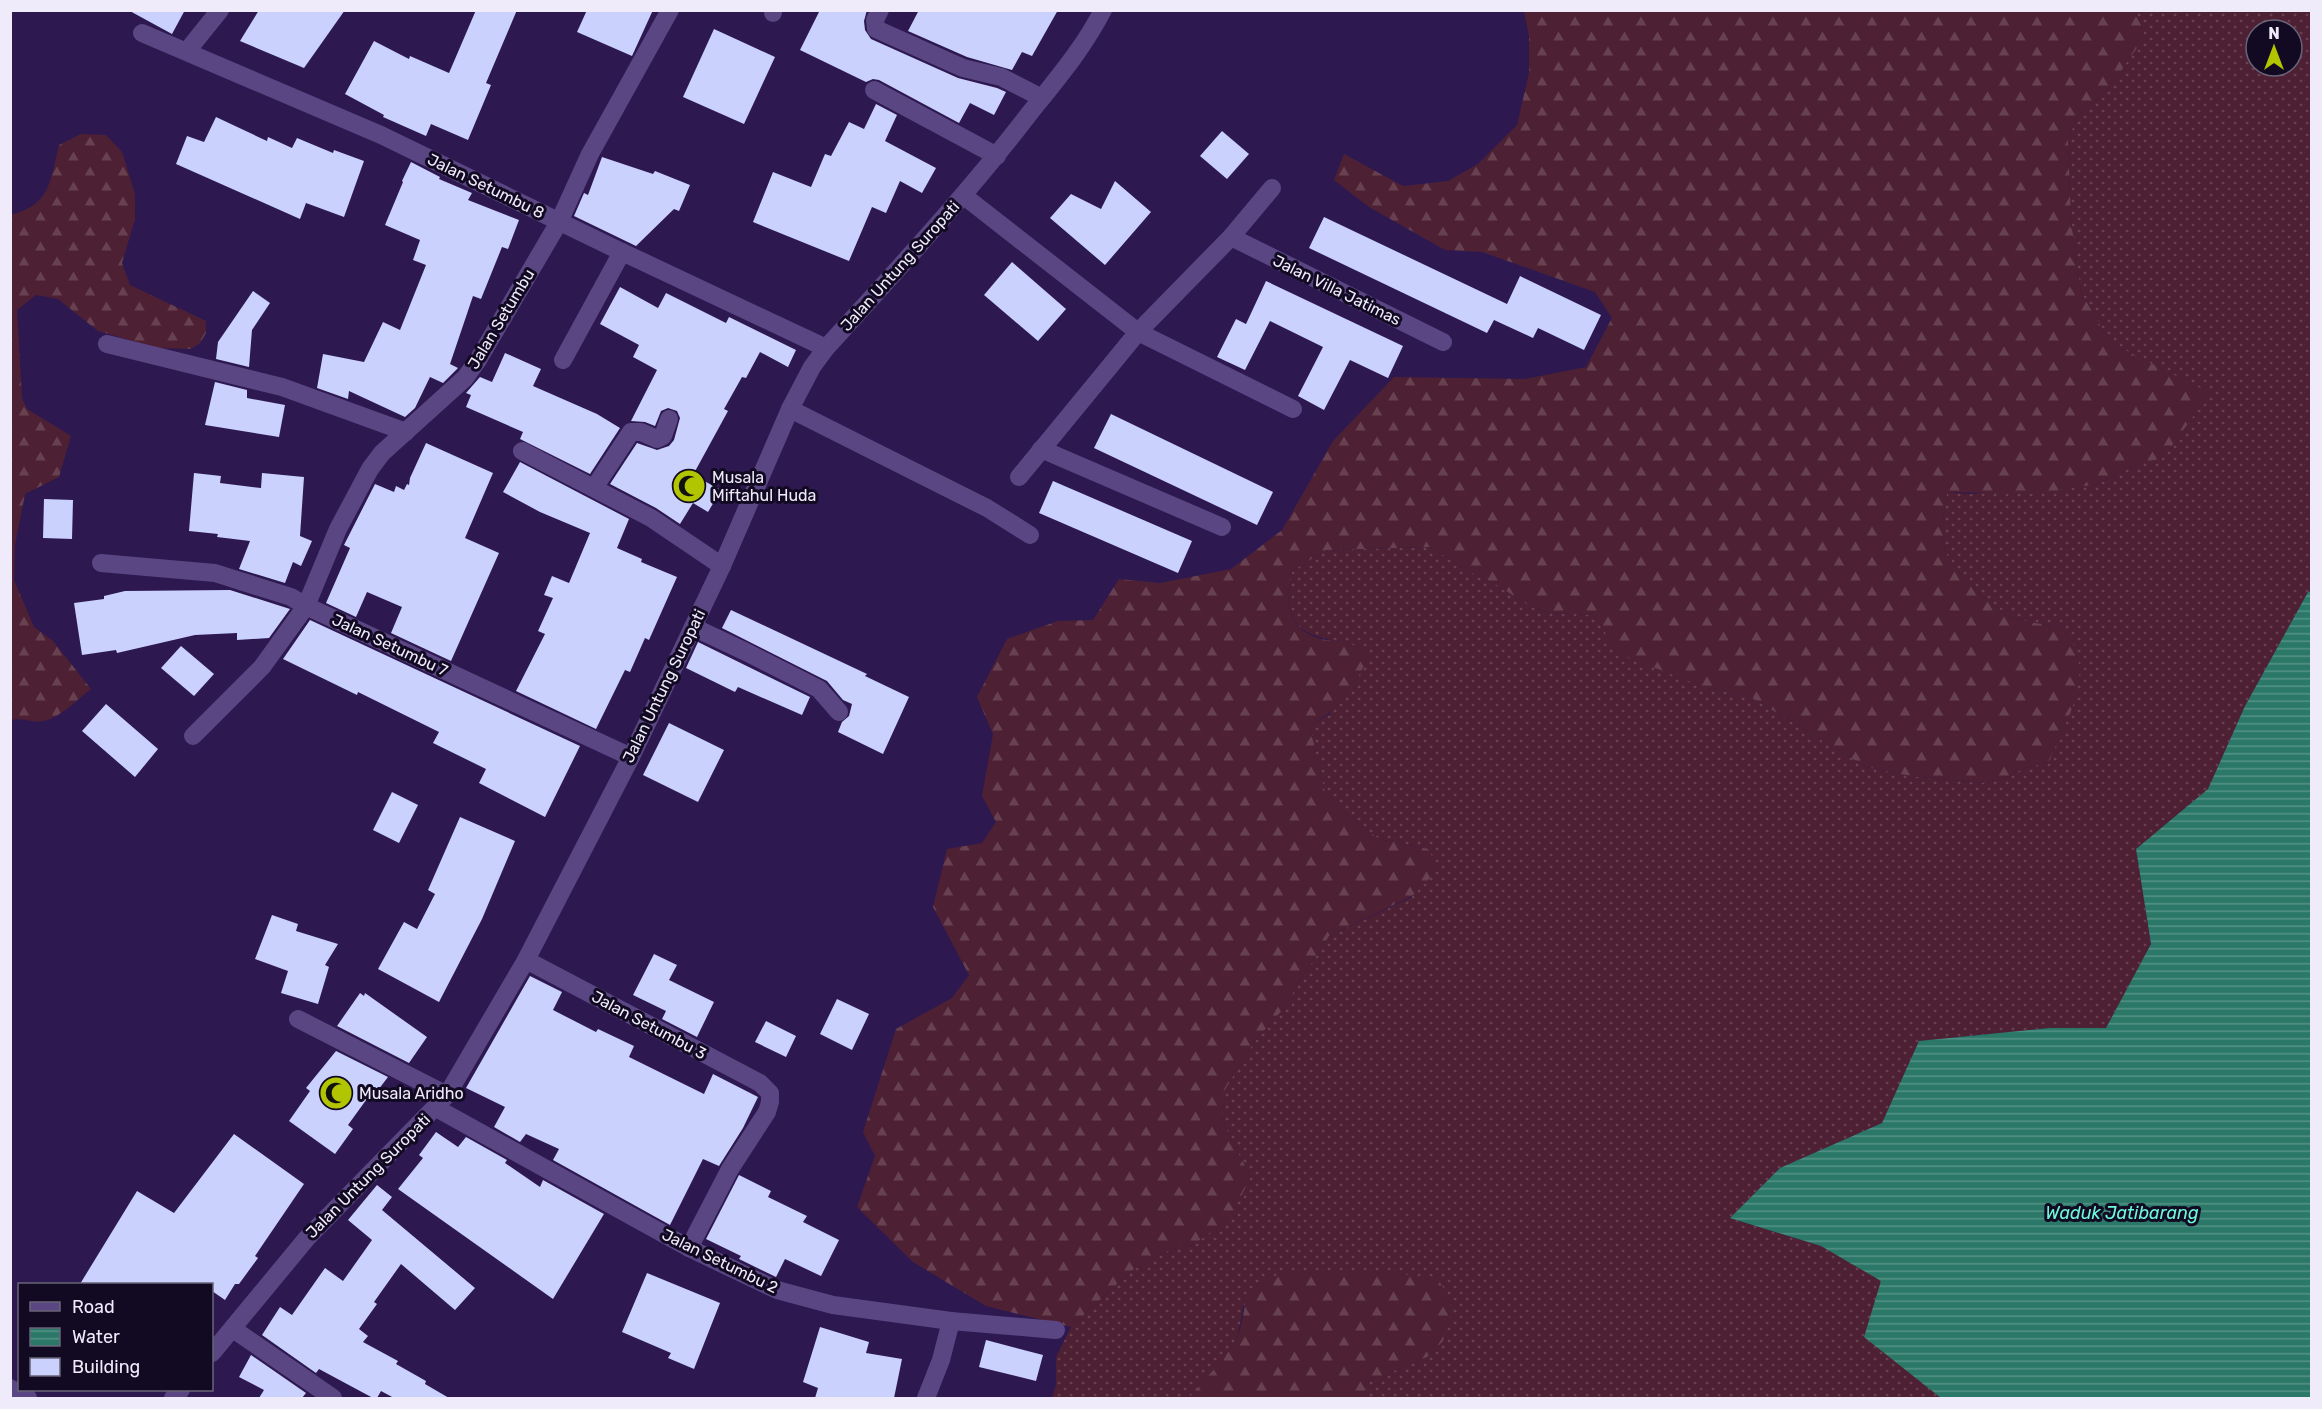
<svg xmlns="http://www.w3.org/2000/svg" width="2322" height="1409" font-family="Rubik,sans-serif">
<defs>
<pattern id="grass-dots" width="8" height="8" patternUnits="userSpaceOnUse" patternTransform="scale(1.5)"><rect width="8" height="8" fill="#4e2033"/><path d="M2 2h.1M6 6h.1" fill="none" stroke="#684151" stroke-width="1.8" stroke-linecap="round"/></pattern>
<pattern id="forest-firs" width="22" height="20" patternUnits="userSpaceOnUse" patternTransform="scale(1.5)"><rect width="22" height="20" fill="#4e2033"/><path d="M5 1l3.5 6h-7zM16 11l3.5 6h-7z" fill="#684151"/></pattern>
<pattern id="water-rules" width="6" height="5" patternUnits="userSpaceOnUse" patternTransform="scale(1.5)"><rect width="6" height="5" fill="#2b7868"/><path d="M0 2.5h6" fill="none" stroke="#549286"/></pattern>
</defs>
<rect width="100%" height="100%" fill="#2d1850"/>
<!-- grass -->
<path fill="url(#grass-dots)" fill-rule="evenodd" d="M2134,11H2311V591L2308,592L2245,706L2208,789L2136,849L2151,944L2106,1028H2049L1919,1041L1882,1123L1780,1168L1730,1218L1821,1246L1882,1281L1915,1376L1941,1398H1366L1365,1383L1427,1357L1391,1273H1294L1243,1306C1241,1321 1239,1334 1232,1347C1221,1365 1202,1381 1189,1398H1052L1056,1385V1357L1071,1327L1131,1271L1171,1249L1193,1245L1251,1177L1229,1136L1222,1117V1093L1254,1042L1286,1006L1297,985L1329,936L1412,897L1428,849L1379,839L1340,810L1324,789L1310,726L1330,714L1348,643C1296,635 1282,624 1292,571L1326,550L1430,547L1470,572L1492,582L1530,606L1550,613L1596,615L1706,688L1751,697L1866,767L1911,776L1980,783L2002,779L2025,768L2049,762L2063,628C2047,624 2027,623 2013,617C1994,609 1952,571 1946,553C1939,534 1945,511 1947,492L1969,494L2097,484L2141,463L2163,457L2209,394L2121,348L2104,332L2081,292L2071,220L2068,140L2076,119L2110,86L2143,27ZM2256,30H2292V66H2256Z"/>
<!-- forest -->
<g fill="url(#forest-firs)">
<path d="M1524,11H2134L2143,27L2144,38L2110,86L2076,119L2068,140L2071,220L2081,292L2104,332L2121,348L2210,393L2163,458L2141,463L2097,484L2036,494L1947,492C1945,511 1939,534 1946,553C1952,571 1994,609 2013,617C2028,623 2047,624 2063,628C2067,634 2073,641 2075,648C2090,686 2063,727 2049,762L2025,768L2002,779L1981,783L1911,776L1866,767L1751,697L1706,688L1615,652L1596,615L1550,613L1530,606L1492,582L1470,572L1430,547L1326,550L1292,571C1285,605 1286,631 1326,640C1333,641 1342,641 1349,643C1356,646 1363,650 1370,654C1351,691 1348,703 1310,726L1324,789L1340,810L1379,839L1428,849L1439,869L1412,896L1329,936L1297,985L1286,1006L1254,1042L1223,1093L1222,1117L1229,1136L1251,1177L1229,1219L1193,1245L1171,1249L1131,1271L1071,1327L986,1306L913,1262L857,1207L875,1156L863,1132L896,1029L952,998L969,975L933,907L947,849L982,843L996,822L982,796L993,734L977,697L1007,639L1058,621L1093,620L1119,579L1160,583L1231,569L1282,530L1333,441L1394,377L1525,379L1586,367L1612,318L1595,292L1482,252L1445,250L1369,207L1334,180L1344,154L1403,186L1448,181L1478,164L1517,125L1529,73V36Z"/>
<path d="M81,134L106,135L122,152L135,194V219L122,263L130,285L206,321V333L200,343L191,349L157,348L98,331L58,299L36,295L17,310L22,398L27,409L71,436L59,477L25,494L15,545L14,580L34,627L53,641L91,689C78,699 61,717 44,721C33,723 22,717 11,720L10,215C51,205 50,181 59,145Z"/>
<path d="M1294,1273H1391L1437,1278L1450,1298V1319L1443,1341L1427,1357L1365,1383L1366,1398H1189C1202,1381 1219,1366 1231,1348C1257,1309 1226,1279 1294,1273Z"/>
</g>
<!-- water -->
<polygon fill="url(#water-rules)" points="2311,591 2311,1398 1941,1398 1864,1337 1881,1281 1821,1246 1730,1218 1780,1168 1882,1123 1919,1041 2049,1028 2106,1028 2151,944 2136,849 2208,789 2245,706 2308,592"/>
<!-- building -->
<g fill="#c9d1fc">
<polygon points="128,10 185,10 172,34"/>
<polygon points="259,10 345,10 304,68 240,41"/>
<polygon points="476,10 517,10 486,83 491,85 468,140 431,124 426,136 383,117 384,115 345,94 374,41 409,59 410,56 449,73"/>
<polygon points="587,10 653,10 632,56 577,32"/>
<polygon points="820,10 867,10 864,21 865,30 871,39 958,78 997,88 1006,92 994,115 970,103 959,123 879,80 873,79 866,82 800,50"/>
<polygon points="919,10 1058,10 1032,56 1022,52 1012,70 967,57 908,31"/>
<polygon points="714,29 775,57 744,124 683,97"/>
<polygon points="876,104 897,115 885,141 936,168 922,193 900,181 886,213 872,207 849,261 753,222 773,172 811,187 825,154 831,156 849,122 864,129"/>
<polygon points="216,117 267,141 268,137 292,148 297,138 333,153 334,150 364,161 344,217 306,203 300,219 176,164 187,136 204,142"/>
<polygon points="1222,131 1249,154 1227,179 1200,156"/>
<polygon points="602,157 653,174 655,171 690,185 679,211 674,209 636,246 574,216 584,193 588,195"/>
<polygon points="411,162 440,177 439,179 472,193 468,200 519,220 508,249 502,247 481,299 473,296 450,364 458,368 443,383 430,377 415,408 405,417 349,391 348,399 317,388 323,354 364,362 383,322 400,330 426,265 413,260 420,240 385,225 403,182 402,181"/>
<polygon points="1115,181 1151,212 1105,265 1050,218 1071,194 1101,209"/>
<polygon points="1324,217 1507,304 1520,276 1601,315 1584,350 1538,328 1533,338 1494,320 1487,333 1309,248"/>
<polygon points="1012,262 1066,309 1038,341 984,295"/>
<polygon points="1266,281 1403,346 1388,378 1350,360 1324,410 1298,396 1323,347 1270,321 1245,370 1217,357 1236,319 1246,324"/>
<polygon points="620,287 658,308 666,293 726,323 729,317 796,350 788,367 760,352 746,378 742,377 724,409 728,411 693,475 721,490 708,512 693,503 680,524 656,508 610,484 637,443 657,450 669,446 674,440 680,418 677,411 668,408 661,411 655,426 645,422 631,421 657,370 633,357 639,345 600,324"/>
<polygon points="253,291 270,303 252,330 249,367 216,359 218,342"/>
<polygon points="505,353 541,369 533,386 597,414 620,428 590,474 520,439 523,432 466,407 471,395 466,393 480,377 492,382"/>
<polygon points="215,382 247,390 247,398 285,405 279,437 205,425"/>
<polygon points="1111,414 1273,492 1257,525 1094,448"/>
<polygon points="426,443 493,473 465,538 499,553 451,661 391,633 402,607 367,592 356,617 326,603 350,548 344,545 375,484 394,492 396,486 404,490 407,484 409,485 410,478"/>
<polygon points="520,462 629,519 617,548 642,559 641,562 677,577 649,640 645,638 630,672 625,670 596,729 516,691 545,634 538,631 553,598 544,595 552,576 569,583 590,533 540,512 503,492"/>
<polygon points="194,473 221,476 220,483 261,488 262,473 304,477 300,536 312,541 301,566 293,562 285,583 239,569 250,541 217,537 218,534 189,531"/>
<polygon points="1053,481 1192,541 1178,573 1039,513"/>
<polygon points="44,499 73,500 72,539 43,538"/>
<polygon points="230,590 290,609 269,638 237,640 237,633 195,635 117,653 116,650 82,655 74,603 104,599 104,596 125,591"/>
<polygon points="731,610 867,674 865,676 909,697 883,754 838,732 842,722 849,716 852,704 843,700 827,681 722,628"/>
<polygon points="310,620 580,746 545,817 479,783 486,769 433,743 439,732 358,692 357,695 283,659"/>
<polygon points="698,642 810,697 802,715 738,687 735,692 686,668"/>
<polygon points="181,646 214,674 194,696 161,668"/>
<polygon points="106,704 158,749 135,777 82,731"/>
<polygon points="669,723 724,750 698,802 643,775"/>
<polygon points="392,792 418,805 399,843 373,830"/>
<polygon points="460,817 515,841 482,919 439,1002 378,969 404,922 417,929 435,894 428,890"/>
<polygon points="272,915 298,924 296,931 338,944 325,965 329,967 318,1004 281,993 288,971 255,959"/>
<polygon points="654,954 677,965 669,980 714,1002 697,1037 662,1019 666,1011 633,995"/>
<polygon points="530,976 562,992 553,1010 596,1032 598,1029 634,1046 629,1057 704,1094 713,1074 758,1097 743,1128 719,1166 703,1159 670,1225 553,1160 559,1149 526,1134 520,1142 494,1127 505,1107 466,1088"/>
<polygon points="360,993 364,996 365,993 427,1037 409,1063 337,1026"/>
<polygon points="837,999 869,1014 852,1050 820,1034"/>
<polygon points="766,1021 796,1036 786,1057 755,1042"/>
<polygon points="336,1051 388,1077 372,1098 369,1096 348,1125 353,1129 335,1154 289,1121 310,1091 306,1088"/>
<polygon points="436,1132 458,1147 466,1137 507,1160 505,1163 540,1187 543,1180 604,1214 553,1299 398,1189 423,1158 419,1155"/>
<polygon points="234,1134 304,1184 255,1256 258,1258 239,1284 235,1284 225,1300 212,1291 212,1284 80,1284 137,1191 174,1213"/>
<polygon points="739,1175 771,1191 768,1197 807,1216 803,1222 839,1240 821,1276 785,1259 776,1277 739,1259 741,1256 706,1239"/>
<polygon points="377,1185 392,1197 382,1210 475,1288 455,1310 401,1264 374,1302 377,1304 359,1329 368,1336 363,1342 398,1361 396,1364 426,1381 425,1384 449,1398 394,1398 381,1391 377,1398 373,1398 319,1369 316,1373 262,1335 280,1307 292,1315 325,1268 343,1281 372,1240 348,1220"/>
<polygon points="647,1273 720,1303 694,1369 668,1358 671,1353 622,1332"/>
<polygon points="820,1327 869,1342 866,1353 902,1359 894,1398 815,1398 818,1388 803,1382"/>
<polygon points="986,1340 1043,1355 1036,1381 979,1367"/>
<polygon points="251,1355 306,1393 302,1398 259,1398 264,1390 239,1377"/>
</g>
<g fill="none" stroke-linecap="round" stroke-linejoin="round">
<!-- street -->
<g stroke="#594683" stroke-width="18">
<polyline points="880,10 875,20 876,29 963,68 1001,77 1042,98"/>
<polyline points="773,13 773,10"/>
<polyline points="142,33 381,135 622,252 826,348"/>
<polyline points="187,51 220,10"/>
<polyline points="874,90 997,156"/>
<polyline points="964,196 1138,332 1293,409"/>
<polyline points="1231,237 1443,342"/>
<polyline points="107,344 282,387 406,432"/>
<polyline points="563,360 622,252"/>
<polyline points="790,409 987,508 1030,535"/>
<polyline points="1041,449 1222,527"/>
<polyline points="522,451 651,518 722,566"/>
<polyline points="1019,477 1138,332 1231,237 1272,188"/>
<polyline points="594,488 631,432 641,432 657,439 663,436 669,419"/>
<polyline points="101,563 215,573 291,597 306,606 338,529 370,469 382,453 465,378 478,360 559,222 590,154 670,10"/>
<polyline points="693,627 746,652 819,689 839,712"/>
<polyline points="193,736 262,667 306,606 631,757"/>
<polyline points="526,960 760,1083 770,1093 770,1102 767,1112 730,1169 689,1248"/>
<polyline points="298,1019 447,1095"/>
<polyline points="436,1108 689,1248 777,1290 833,1305 951,1321 941,1360 926,1398"/>
<polyline points="951,1321 1056,1330"/>
<polyline points="233,1329 333,1398"/>
<polyline points="10,1388 28,1398"/>
</g>
<!-- secondary -->
<g stroke="#594683" stroke-width="18">
<path d="M212,1353L307,1238L447,1095L526,960L631,757L722,566L790,409L812,367L826,348C896,271 966,196 1029,114C1056,80 1083,49 1103,10"/>
<polyline points="173,1398 181,1390"/>
</g>
</g>
<!-- icons -->
<defs>
<g id="mosque-disc" transform="scale(1.725)"><circle r="9.5" fill="#b1c500" stroke="#120a22"/><path d="M3.5-4.9A6 6 0 1 0 3.5 4.9A5 5 0 1 1 3.5-4.9Z" fill="#111"/></g>
</defs>
<g fill-rule="evenodd">
<use href="#mosque-disc" x="689" y="486"/>
<use href="#mosque-disc" x="336" y="1093"/>
</g>
<g text-anchor="middle" dominant-baseline="central" stroke-width="6" stroke-linejoin="round" paint-order="stroke">
<!-- street labels -->
<g font-size="16" fill="#efebfa" stroke="#120a22">
<text transform="translate(486 186) rotate(26)">Jalan Setumbu 8</text>
<text transform="translate(900 266) rotate(-48)">Jalan Untung Suropati</text>
<text transform="translate(1337 290) rotate(26)">Jalan Villa Jatimas</text>
<text transform="translate(501 319) rotate(-59)">Jalan Setumbu</text>
<text transform="translate(390 645) rotate(25)">Jalan Setumbu 7</text>
<text transform="translate(664 686) rotate(-64)">Jalan Untung Suropati</text>
<text transform="translate(649 1025) rotate(28)">Jalan Setumbu 3</text>
<text transform="translate(368 1176) rotate(-45)">Jalan Untung Suropati</text>
<text transform="translate(720 1261) rotate(26)">Jalan Setumbu 2</text>
</g>
<!-- poi labels -->
<g font-size="16" fill="#efebfa" stroke="#120a22" text-anchor="start">
<text x="712" y="477">Musala<tspan x="712" dy="18">Miftahul Huda</tspan></text>
<text x="359" y="1093">Musala Aridho</text>
</g>
<!-- water labels -->
<g font-size="18" font-style="italic" fill="#6df8da" stroke="#120a22">
<text x="2122" y="1213">Waduk Jatibarang</text>
</g>
</g>
<!-- border -->
<rect width="2322" height="1409" fill="none" stroke="#efebfa" stroke-width="24"/>
<!-- legend -->
<rect x="18" y="1283" width="195" height="108" fill="#120a22" stroke="#6a6478" stroke-width="1.5"/>
<rect x="30" y="1302" width="30" height="9" fill="#594683" stroke="#6a6478" stroke-width="1.5"/>
<text x="72" y="1313" font-size="18" fill="#efebfa">Road</text>
<rect x="30" y="1328" width="30" height="18" fill="url(#water-rules)" stroke="#6a6478" stroke-width="1.5"/>
<text x="72" y="1343" font-size="18" fill="#efebfa">Water</text>
<rect x="30" y="1358" width="30" height="18" fill="#c9d1fc" stroke="#6a6478" stroke-width="1.5"/>
<text x="72" y="1373" font-size="18" fill="#efebfa">Building</text>
<!-- north arrow -->
<g transform="translate(2274 48)"><circle r="28" fill="#120a22" stroke="#6a6478" stroke-width="1.5"/>
<path d="M0-4.5L10 22L0 15L-10 22Z" fill="#b1c500"/>
<text y="-9" font-size="16" font-weight="bold" text-anchor="middle" fill="#efebfa">N</text>
</g>
</svg>
